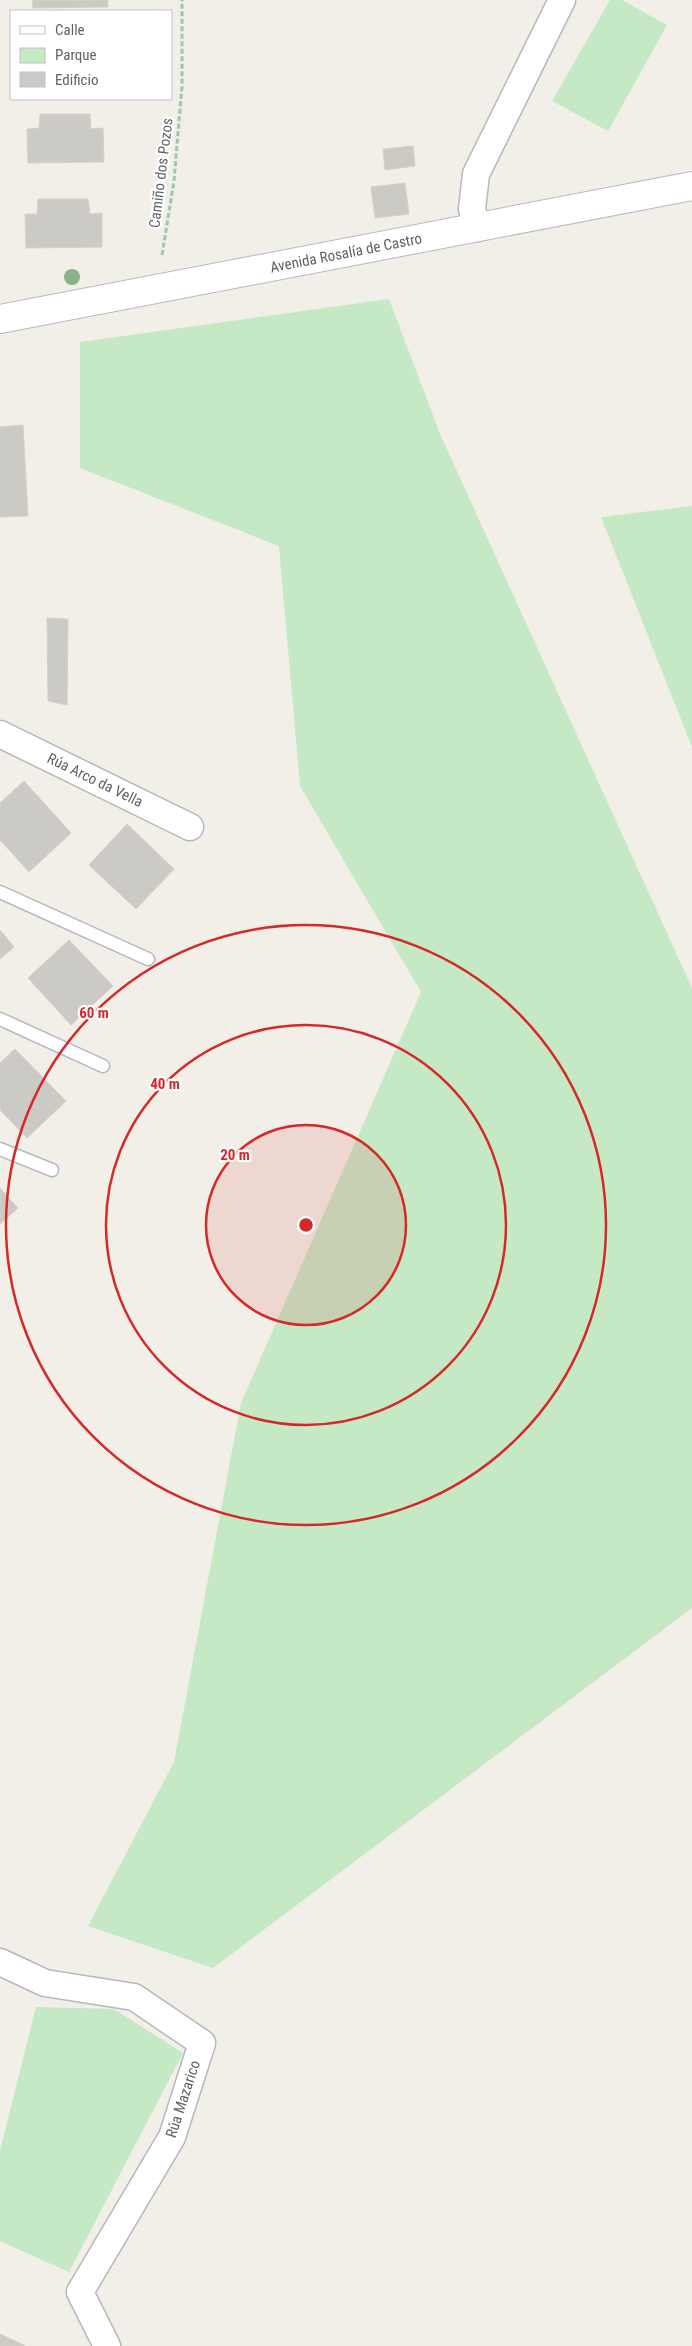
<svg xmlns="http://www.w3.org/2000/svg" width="692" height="2346" font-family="'Roboto Condensed',sans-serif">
<rect width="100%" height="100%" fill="#f1efe8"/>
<!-- green -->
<g fill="#c5e8c5">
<polygon points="610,0 622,0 667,25 608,131 552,101"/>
<polygon points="389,299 440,434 692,988 692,1608 213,1968 88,1926 174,1762 241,1403 421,992 300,786 279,546 80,468 80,342"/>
<polygon points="692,506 692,747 601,517"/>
<polygon points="36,2007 114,2009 183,2053 69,2272 0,2241 0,2151"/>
</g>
<!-- building -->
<g fill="#cccac5" stroke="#d6d1c6">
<polygon points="32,0 108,0 108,7 33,8"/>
<polygon points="40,114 90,114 91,129 103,128 104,162 28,163 27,129 39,128"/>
<polygon points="413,146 415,166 385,170 383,149"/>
<polygon points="405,183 409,214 375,218 371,187"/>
<polygon points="38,199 88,199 90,214 102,213 102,247 26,248 25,214 37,214"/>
<polygon points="23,425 28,516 0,517 0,427"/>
<polygon points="47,618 68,619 67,705 48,701"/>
<polygon points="24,781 71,833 29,872 0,840 0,803"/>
<polygon points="127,824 174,869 136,909 89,865"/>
<polygon points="0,930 14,947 0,959"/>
<polygon points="69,940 113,986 71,1025 28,978"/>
<polygon points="15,1049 66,1101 27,1138 0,1110 0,1063"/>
<polygon points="0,1188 18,1208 0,1224"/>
<polygon points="0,2334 26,2346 0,2346"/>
</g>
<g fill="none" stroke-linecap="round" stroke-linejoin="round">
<!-- lane casing -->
<g stroke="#b5b8bc" stroke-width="15">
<g id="lane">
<polyline points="0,892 148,959"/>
<polyline points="0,1019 103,1066"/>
<polyline points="0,1149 52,1170"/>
</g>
</g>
<!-- street casing -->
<g stroke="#b5b8bc" stroke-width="29">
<g id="street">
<polyline points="477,228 472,209 476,174 562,0"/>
<polyline points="0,734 190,827"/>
<polyline points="0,1962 45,1983 134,1997 202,2043 172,2137 80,2292 107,2346"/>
</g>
</g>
<!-- secondary casing -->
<g stroke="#b6babf" stroke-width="30">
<polyline id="secondary" points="0,319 692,186"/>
</g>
<!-- path -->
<polyline stroke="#9cc7a9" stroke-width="3" stroke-dasharray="5 2.5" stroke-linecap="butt" points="162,255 174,181 182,86 182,0"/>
<!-- lane -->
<use href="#lane" stroke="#fff" stroke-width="12"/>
<!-- street -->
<use href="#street" stroke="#fff" stroke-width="26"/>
<!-- secondary -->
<use href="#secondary" stroke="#fff" stroke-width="28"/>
</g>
<!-- trees -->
<circle fill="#89b387" cx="72" cy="277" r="8"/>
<!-- distance rings -->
<circle cx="306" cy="1225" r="100" fill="#d62828" fill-opacity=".12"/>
<g fill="none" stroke="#d62828" stroke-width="2.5">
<circle cx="306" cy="1225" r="100"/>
<circle cx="306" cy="1225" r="200"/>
<circle cx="306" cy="1225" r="300"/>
</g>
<g text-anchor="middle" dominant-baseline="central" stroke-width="4.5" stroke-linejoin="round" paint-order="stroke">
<!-- street labels -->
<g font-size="15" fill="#5f6368" stroke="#fff">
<text transform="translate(161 173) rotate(-83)">Camiño dos Pozos</text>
<text transform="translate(346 253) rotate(-11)">Avenida Rosalía de Castro</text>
<text transform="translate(95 780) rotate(26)">Rúa Arco da Vella</text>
<text transform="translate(183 2099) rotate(-72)">Rúa Mazarico</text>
</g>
</g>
<circle cx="306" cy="1225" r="8" fill="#d62828" stroke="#fff" stroke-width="2.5"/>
<g font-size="15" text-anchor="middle" font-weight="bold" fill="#d62828" stroke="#fff" stroke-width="4.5" stroke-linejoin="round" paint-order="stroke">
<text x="94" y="1018">60 m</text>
<text x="165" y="1089">40 m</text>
<text x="235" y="1160">20 m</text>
</g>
<!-- legend -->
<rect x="10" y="10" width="162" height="90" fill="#ffffff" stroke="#bfc1c3"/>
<rect x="20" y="26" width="25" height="8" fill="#ffffff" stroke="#bfc1c3"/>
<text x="55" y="35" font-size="15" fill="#5f6368">Calle</text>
<rect x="20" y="48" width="25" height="15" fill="#c5e8c5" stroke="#bfc1c3"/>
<text x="55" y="60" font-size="15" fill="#5f6368">Parque</text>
<rect x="20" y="72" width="25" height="15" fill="#cccac5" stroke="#bfc1c3"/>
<text x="55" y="85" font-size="15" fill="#5f6368">Edificio</text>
</svg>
